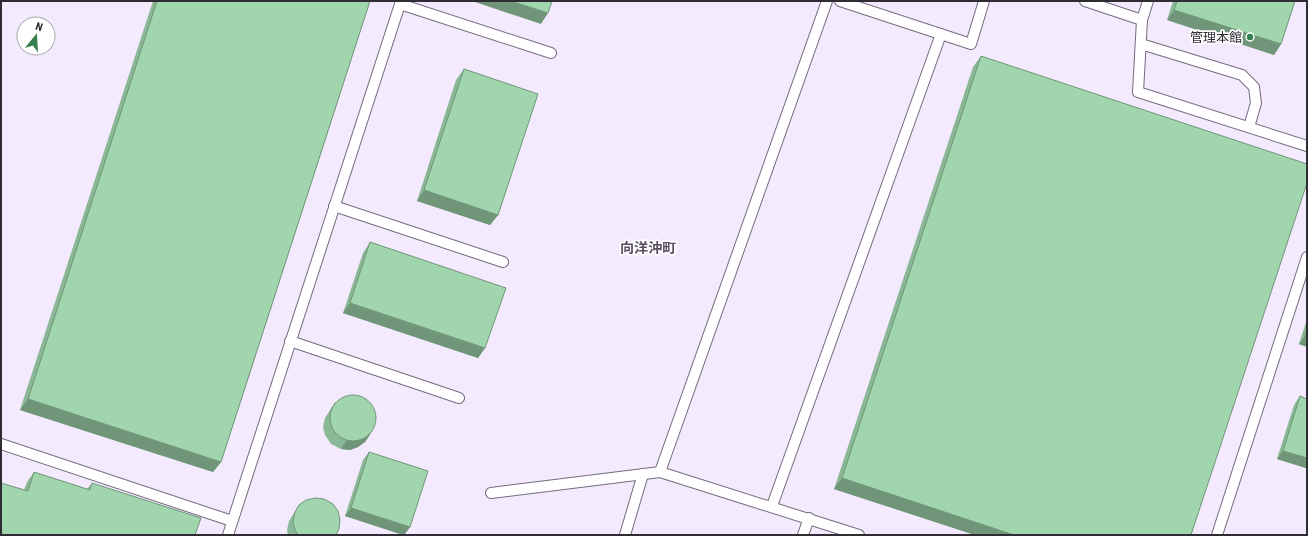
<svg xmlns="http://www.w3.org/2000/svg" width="1308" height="536" font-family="'Roboto Condensed','Noto Sans JP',sans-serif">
<rect width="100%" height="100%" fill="#f3eafd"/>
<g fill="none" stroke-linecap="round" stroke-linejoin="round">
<!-- service casing -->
<g stroke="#756b7f" stroke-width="12">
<g id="service">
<polyline points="840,1 971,44 984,1"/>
<polyline points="1085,1 1142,20"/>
<polyline points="1148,1 1142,20 1138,92 1307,146"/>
<polyline points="400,4 551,53"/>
<polyline points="1141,44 1242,75 1254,87 1256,103 1249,127"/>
<polyline points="334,206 503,262"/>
<polyline points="290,341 459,398"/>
<polyline points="1,444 232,521"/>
<polyline points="660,472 827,1"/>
<polyline points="491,493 660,472 859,535"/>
<polyline points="772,506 941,34"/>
<polyline points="228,535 401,1"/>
<polyline points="625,535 643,474"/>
<polyline points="803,535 809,518"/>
<polyline points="1217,535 1307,257"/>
</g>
</g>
<!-- service -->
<use href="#service" stroke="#fff" stroke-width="10"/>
</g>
<!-- wall -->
<g fill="#8ab795">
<polygon points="153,1 370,1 221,462 213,472 20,410"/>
<polygon points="1173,1 1295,1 1281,44 1274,55 1167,20"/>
<polygon points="981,56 1191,535 975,535 834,489 973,67"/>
<polygon points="464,69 498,215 490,225 417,201 456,80"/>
<polygon points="370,242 485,348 478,358 343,313 363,253"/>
<polygon points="1307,319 1307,347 1299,344"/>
<polygon points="1300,396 1306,468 1277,459 1294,405"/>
<polygon points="335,402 371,433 365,442 358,447 350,450 341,449 331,444 325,435 323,427 325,418"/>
<polygon points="369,452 410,527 404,535 345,516 363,460"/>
<polygon points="34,472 87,489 92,483 195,535 24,490 27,482"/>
<polygon points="299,505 336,535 288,535 287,530 289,521"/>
</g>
<!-- shaded-wall -->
<g fill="#709579">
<polygon points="472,1 511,1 548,13 541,24"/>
<polygon points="1174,10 1281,44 1274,55 1167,20"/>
<polygon points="424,190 498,215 490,225 417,201"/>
<polygon points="350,303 485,348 478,358 343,313"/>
<polygon points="1305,336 1307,337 1307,347 1299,344"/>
<polygon points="28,399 221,462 213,472 20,410"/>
<polygon points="371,433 365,442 358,447 350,450 341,449 346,441"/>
<polygon points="1283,451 1307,458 1307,466 1306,468 1277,459"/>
<polygon points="842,478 1014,535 975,535 834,489"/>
<polygon points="351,508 410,527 404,535 403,535 345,516"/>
</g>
<!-- building -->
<g fill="#a0d5ad" stroke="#709579">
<polygon points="157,1 370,1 221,462 28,399"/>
<polygon points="511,1 552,1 548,13"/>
<polygon points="1177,1 1295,1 1281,44 1174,10"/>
<polygon points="981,56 1307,164 1307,183 1191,535 1014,535 842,478"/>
<polygon points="464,69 538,94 498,215 424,190"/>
<polygon points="370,242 506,288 485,348 350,303"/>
<polygon points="1307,329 1307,337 1305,336"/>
<circle cx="353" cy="418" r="23"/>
<polygon points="1300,396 1307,399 1307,458 1283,451"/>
<polygon points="369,452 428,471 410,527 351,508"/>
<polygon points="34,472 90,490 92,483 201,518 195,535 1,535 1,483 28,491"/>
<polygon points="315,498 324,499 333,504 338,511 340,520 339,529 336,535 298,535 295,530 293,522 295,512 299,505 306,500"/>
</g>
<!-- markers -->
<circle fill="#34804e" stroke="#fff" stroke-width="1.5" cx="1250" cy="37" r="4"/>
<g text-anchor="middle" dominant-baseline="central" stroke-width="3.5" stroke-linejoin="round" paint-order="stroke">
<!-- poi labels -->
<g font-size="13" fill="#302c34" stroke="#fff" text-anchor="end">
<text x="1242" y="37">管理本館</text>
</g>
<!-- neighbourhood labels -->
<g font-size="14" font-weight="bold" fill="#584e61" stroke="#fff">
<text x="648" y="248">向洋沖町</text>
</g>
</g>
<!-- border -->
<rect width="1308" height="536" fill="none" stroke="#302c34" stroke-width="4"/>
<!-- north arrow -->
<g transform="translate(36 36) rotate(18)"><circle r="19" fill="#ffffff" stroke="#acabae"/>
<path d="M0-3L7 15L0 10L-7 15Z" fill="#34804e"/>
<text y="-6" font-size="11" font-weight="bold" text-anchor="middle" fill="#302c34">N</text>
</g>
</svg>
